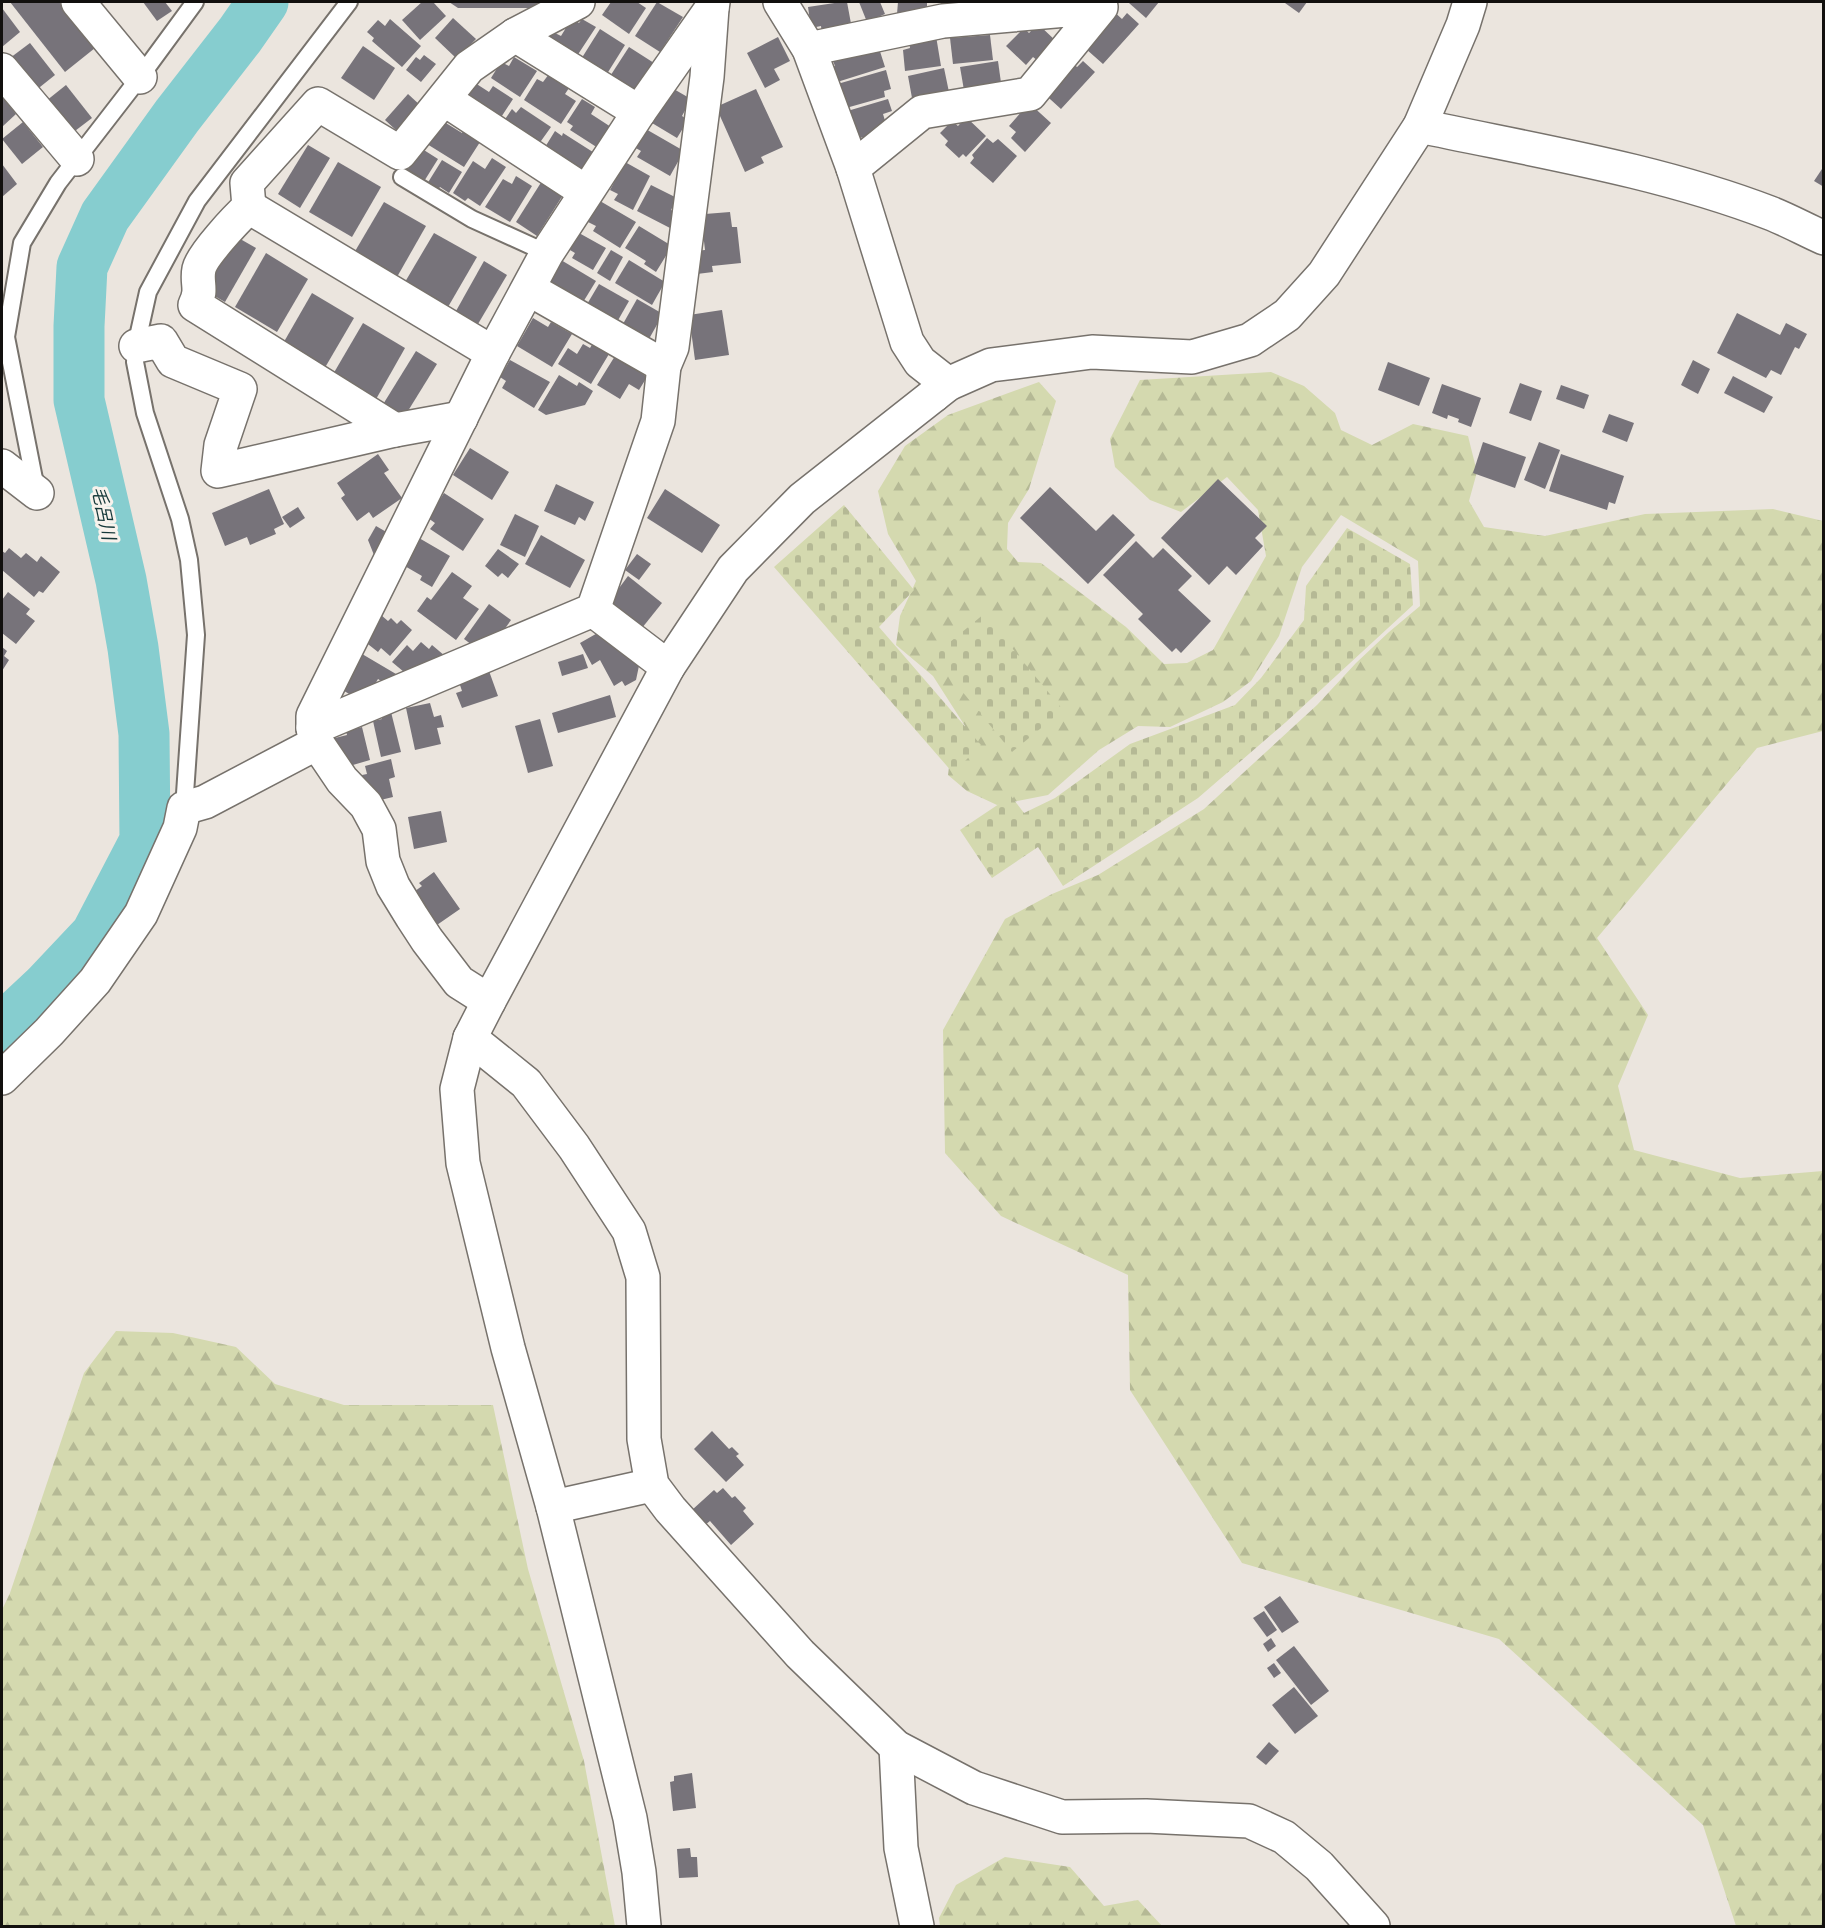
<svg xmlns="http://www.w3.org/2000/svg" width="1825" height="1928" font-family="'PT Sans Narrow','Noto Sans JP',sans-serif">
<defs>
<pattern id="forest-firs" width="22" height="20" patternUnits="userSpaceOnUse" patternTransform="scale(1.5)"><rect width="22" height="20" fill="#d4d9af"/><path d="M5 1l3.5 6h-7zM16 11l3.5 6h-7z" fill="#b5b995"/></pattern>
<pattern id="cemetery-stones" width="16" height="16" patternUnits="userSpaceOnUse" patternTransform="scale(1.5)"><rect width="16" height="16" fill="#d4d9af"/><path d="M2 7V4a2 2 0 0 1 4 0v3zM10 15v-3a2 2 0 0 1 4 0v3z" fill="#b5b995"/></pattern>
</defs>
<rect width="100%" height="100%" fill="#ebe5de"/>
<!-- forest -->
<g fill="url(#forest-firs)">
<polygon points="1271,372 1304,386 1335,413 1341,430 1372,445 1413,424 1468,436 1477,472 1469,501 1484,527 1545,536 1645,514 1773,509 1823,521 1823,731 1757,748 1597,938 1648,1015 1618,1086 1634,1150 1740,1178 1823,1171 1823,1926 1736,1926 1703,1825 1499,1639 1242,1563 1130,1390 1128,1275 1001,1216 945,1153 943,1030 1005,919 1052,894 1098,875 1204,809 1317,705 1356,663 1389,632 1420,606 1418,561 1341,515 1302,567 1279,636 1251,681 1223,702 1170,727 1138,726 1099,750 1048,795 997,805 967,791 948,775 950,759 965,726 933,676 896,645 900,616 916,581 888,534 878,491 905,446 948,415 1039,382 1056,401 1029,489 1008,523 1007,549 1018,562 1041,563 1126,627 1164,664 1187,663 1213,650 1266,556 1258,510 1227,477 1181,512 1150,500 1115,467 1110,439 1140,380"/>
<polygon points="116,1331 173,1333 236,1347 275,1384 344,1405 493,1405 528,1569 584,1761 615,1926 2,1926 2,1610 10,1593 84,1373"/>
<polygon points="1005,1857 1070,1867 1104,1906 1138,1900 1162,1926 940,1926 939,1918 956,1885"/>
</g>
<!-- cemetery -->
<g fill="url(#cemetery-stones)">
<polygon points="844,505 914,590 879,627 981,745 953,773 774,567"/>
<polygon points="1347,528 1410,564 1413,605 1286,722 1198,798 1063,886 1038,847 992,878 960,830 1011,796 1024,813 1055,798 1130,744 1235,705 1261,678 1304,620 1306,586"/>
<polygon points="984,614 1063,710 1012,752 933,656"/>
</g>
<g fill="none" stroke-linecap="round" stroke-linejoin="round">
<!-- river -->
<polyline stroke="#86cdcf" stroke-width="51" points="2,1029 46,988 96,935 145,841 144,734 133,648 121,580 79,400 79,326 82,267 105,216 177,116 240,35 263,2"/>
</g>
<!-- building -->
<g fill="#77737a">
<polygon points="10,2 59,2 95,48 65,72"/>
<polygon points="143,2 165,2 172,11 157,21"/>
<polygon points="422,2 433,2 446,16 420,40 402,20"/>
<polygon points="449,2 537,2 537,8 458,8"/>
<polygon points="611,2 637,2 646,8 629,34 602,15"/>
<polygon points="657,2 683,17 660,52 635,36"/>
<polygon points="841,2 847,2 852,29 822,35 821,26 811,28 808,7"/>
<polygon points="859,2 880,2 885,14 867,22"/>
<polygon points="898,2 927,2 927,14 897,14"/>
<polygon points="1131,2 1159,2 1146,18 1129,3"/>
<polygon points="1287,2 1307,2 1299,13 1285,3"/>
<polygon points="2,8 20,32 2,47"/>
<polygon points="1111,9 1122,19 1127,13 1139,24 1103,64 1086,49"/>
<polygon points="453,18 476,39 457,59 435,38"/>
<polygon points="572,18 579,23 582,19 596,27 573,62 545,44 553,32 561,36"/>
<polygon points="390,19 421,46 402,67 372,41 374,38 367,32 378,20 385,26"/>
<polygon points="1038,24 1057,42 1038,61 1033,57 1026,65 1006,46 1024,28 1029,33"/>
<polygon points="600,29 625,45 605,77 578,64"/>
<polygon points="990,35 993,60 953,64 950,38"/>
<polygon points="936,36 941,66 905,71 903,50 910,48 909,40"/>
<polygon points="778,37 790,61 774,69 780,80 765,88 747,53"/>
<polygon points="877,42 885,67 834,83 829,68 835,66 831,56"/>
<polygon points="30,43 55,75 35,91 10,58"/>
<polygon points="363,46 395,68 374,100 341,78"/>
<polygon points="629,47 654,63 634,95 605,84"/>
<polygon points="424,55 436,64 421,82 406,70 416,57 420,60"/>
<polygon points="514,57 537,71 520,97 491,78 501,62 509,66"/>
<polygon points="1068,59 1077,67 1083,61 1095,72 1061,109 1040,90"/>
<polygon points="998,61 1002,90 965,96 960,67"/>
<polygon points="944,68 950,97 919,104 917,97 912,98 908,76"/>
<polygon points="886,70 891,89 884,91 885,97 846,108 834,85"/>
<polygon points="549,74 569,88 565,94 576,101 561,124 524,100 537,79 543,82"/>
<polygon points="472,81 489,92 493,86 513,99 496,125 463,96"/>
<polygon points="66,85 92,118 71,134 46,101"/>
<polygon points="672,88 691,99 682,116 688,120 677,138 652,123"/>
<polygon points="756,89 783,147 761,157 764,163 745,172 716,107"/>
<polygon points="408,94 421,106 398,132 385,120"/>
<polygon points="2,96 16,114 2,127"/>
<polygon points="582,99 595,107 591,114 611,127 598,148 570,130 573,126 567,122"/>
<polygon points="888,99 892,111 883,114 886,124 876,127 878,133 860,138 858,133 852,135 844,112"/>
<polygon points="1029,103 1051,123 1025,152 1011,138 1016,132 1009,126"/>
<polygon points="521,107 551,127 536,148 501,125 512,109 516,113"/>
<polygon points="966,117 986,136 966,157 963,154 959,158 945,145 948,141 940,133 952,121 958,126"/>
<polygon points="441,120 462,133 467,124 477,130 472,137 480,142 464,167 427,144"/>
<polygon points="23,122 43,147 22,164 2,139"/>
<polygon points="644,128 684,151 670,176 637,157 641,151 634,147"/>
<polygon points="555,131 562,136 563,133 596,154 584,172 542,152"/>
<polygon points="987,138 993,143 998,139 1017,156 993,183 970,163 974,158 972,155"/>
<polygon points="308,145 330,158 300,208 278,194"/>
<polygon points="416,145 438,159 423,183 406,172 410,166 405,163"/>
<polygon points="492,158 506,167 480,206 468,198 465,201 453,193 473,161 485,169"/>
<polygon points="442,160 462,172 449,193 440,187 437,191 427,184"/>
<polygon points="338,162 381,187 352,237 309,212"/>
<polygon points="625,162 650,176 633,210 614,200 618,194 610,190"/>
<polygon points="2,164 17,184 2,197"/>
<polygon points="1824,166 1824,187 1814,181"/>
<polygon points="516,176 532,186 510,222 485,207 503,179 512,184"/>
<polygon points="542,181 563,195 537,236 516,222"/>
<polygon points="651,185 677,198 671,210 677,213 670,228 637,211"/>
<polygon points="600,201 636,222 620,248 593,231 596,226 588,222"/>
<polygon points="384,202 426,226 397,277 354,253"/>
<polygon points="730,212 732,227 737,227 741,263 712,266 713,272 697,274 694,251 705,250 703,233 705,214"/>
<polygon points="639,226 672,246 656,272 644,264 646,261 625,248"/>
<polygon points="434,233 477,257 448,307 405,282"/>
<polygon points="579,233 606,248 593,270 572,258 575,253 570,250"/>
<polygon points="235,236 256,248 225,302 204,290"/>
<polygon points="611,250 623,257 610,281 597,273"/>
<polygon points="266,253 308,279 277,332 235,307"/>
<polygon points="561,260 596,281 577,312 547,284"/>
<polygon points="629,260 665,282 652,305 615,283"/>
<polygon points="484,261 507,275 478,324 456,311"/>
<polygon points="599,284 629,301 613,329 583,311"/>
<polygon points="312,293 354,318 323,371 281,347"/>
<polygon points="637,299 663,314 645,346 619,331"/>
<polygon points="722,310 729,355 695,360 689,315"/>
<polygon points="1737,313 1780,335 1786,323 1807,334 1799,349 1795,347 1781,375 1771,370 1766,378 1717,353"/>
<polygon points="533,318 548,327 551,322 572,334 552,367 517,346"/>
<polygon points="363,323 405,348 375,401 332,376"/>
<polygon points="593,343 609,354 591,384 558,364 568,348 577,354 583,344 590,348"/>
<polygon points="416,351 437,364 403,419 382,406"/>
<polygon points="615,356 647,377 639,390 629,384 620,399 597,385"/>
<polygon points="510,360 550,382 534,408 502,388 506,381 500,377"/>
<polygon points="1693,360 1710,369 1698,394 1681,385"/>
<polygon points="1388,362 1430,378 1419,406 1378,390"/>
<polygon points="559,375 577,386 579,382 593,391 585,405 546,415 538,410"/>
<polygon points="1733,376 1773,397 1764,413 1724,393"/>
<polygon points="1520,383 1542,391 1531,421 1509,413"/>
<polygon points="1442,384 1481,398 1471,427 1458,422 1459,419 1448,415 1447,419 1432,413"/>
<polygon points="1561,385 1589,395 1584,409 1556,399"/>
<polygon points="1609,414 1634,423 1627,442 1602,432"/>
<polygon points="1483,442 1526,457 1515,488 1473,473"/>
<polygon points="1539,442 1560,450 1545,489 1524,480"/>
<polygon points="470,448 509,472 492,500 453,475"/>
<polygon points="378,454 389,470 384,473 402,498 373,518 369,512 357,521 341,498 345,495 337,483"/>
<polygon points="1561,454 1624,476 1615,504 1609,502 1607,510 1549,491"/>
<polygon points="1218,479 1267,526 1255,538 1263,546 1236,575 1227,566 1209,585 1161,538"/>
<polygon points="556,484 594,502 585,521 579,517 575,525 544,511"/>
<polygon points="1050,487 1096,531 1113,514 1135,535 1088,584 1020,518"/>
<polygon points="269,489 284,524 274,529 276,534 250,545 247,537 225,546 212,513"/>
<polygon points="665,489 720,525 702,553 647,518"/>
<polygon points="444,493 484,519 463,551 430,529 435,523 428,518"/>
<polygon points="298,507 305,518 290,528 282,517"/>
<polygon points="515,514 539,526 525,557 500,545"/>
<polygon points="376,526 395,537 378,565 368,540"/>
<polygon points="541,535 585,560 570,588 525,564"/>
<polygon points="419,538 450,556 432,587 420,580 422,576 403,565"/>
<polygon points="1136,541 1153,558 1163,548 1192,576 1178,590 1211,621 1181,653 1176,648 1172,652 1138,619 1143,614 1103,575"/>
<polygon points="9,548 21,558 26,553 37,562 41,556 60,572 43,593 39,591 34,597 2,570 2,551 5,553"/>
<polygon points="498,549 519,564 508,578 502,573 498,577 485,566"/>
<polygon points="637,554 651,564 639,580 625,570"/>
<polygon points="452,572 472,586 463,598 479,609 456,640 417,611 427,597 431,600"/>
<polygon points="628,576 662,603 638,633 605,607"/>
<polygon points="8,592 30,609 26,614 35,621 16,644 2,633 2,600"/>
<polygon points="489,604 511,620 492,647 479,650 464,639"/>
<polygon points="381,615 388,621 391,618 397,624 401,620 412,630 390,656 381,648 378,652 364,641"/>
<polygon points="601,631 640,661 636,680 625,686 622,681 614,686 600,660 592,665 580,643"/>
<polygon points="421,642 429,649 432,645 445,656 410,677 392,662 407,645 413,651"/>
<polygon points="2,647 7,651 4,656 9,660 2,671"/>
<polygon points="357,651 396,674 389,686 378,679 364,703 336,686"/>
<polygon points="583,654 588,668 562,676 558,662"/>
<polygon points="489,671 498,696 462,708 456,693 462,691 459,682"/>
<polygon points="610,695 616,717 558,733 552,713"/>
<polygon points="430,703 434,717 441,715 444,727 437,728 441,744 415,750 406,708"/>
<polygon points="391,712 401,752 381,757 373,721 382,719 380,715"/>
<polygon points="540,719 553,766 528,773 515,726"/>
<polygon points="362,727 370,760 346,767 327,740 347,735 346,731"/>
<polygon points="391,759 395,777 389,779 393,797 372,802 363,782 362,775 367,774 365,766"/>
<polygon points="441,811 447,842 414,849 408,817"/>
<polygon points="434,872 460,909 434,927 411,894 422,886 419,883"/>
<polygon points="712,1431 729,1449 732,1447 739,1454 736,1456 744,1465 726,1482 694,1449"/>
<polygon points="723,1488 732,1498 735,1496 746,1508 743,1511 754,1524 731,1545 710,1521 705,1525 692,1510 714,1490 717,1493"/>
<polygon points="1280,1596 1299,1622 1282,1633 1264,1607"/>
<polygon points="1264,1611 1277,1630 1267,1637 1253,1618"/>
<polygon points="1271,1638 1276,1646 1268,1652 1263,1644"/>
<polygon points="1294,1646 1329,1691 1311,1705 1276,1660"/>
<polygon points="1274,1663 1281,1673 1274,1678 1267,1668"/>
<polygon points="1294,1687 1318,1716 1295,1734 1272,1705"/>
<polygon points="1269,1742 1279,1751 1266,1765 1256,1757"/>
<polygon points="692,1773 696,1808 673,1811 670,1782 674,1781 674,1776"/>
<polygon points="690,1848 691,1857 697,1857 698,1877 679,1878 677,1849"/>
</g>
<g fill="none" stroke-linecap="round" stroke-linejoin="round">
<!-- lane casing -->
<g stroke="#77726c" stroke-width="20">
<g id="lane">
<polyline points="402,177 472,219 547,253"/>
<polyline points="36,489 6,337 22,243 58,183 140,77 195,2"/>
<polyline points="184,808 196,635 189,560 180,519 145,413 135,362 136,346 148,292 197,201 349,2"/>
</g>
</g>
<!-- street casing -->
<g stroke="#77726c" stroke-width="36">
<g id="street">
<polyline points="78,2 140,77"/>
<polyline points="515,35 639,112"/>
<polyline points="809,49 943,21 1101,7 1030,94 922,112 853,168"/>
<polyline points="2,70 77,159"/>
<polyline points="444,99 586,192"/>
<path d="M1420,126C1537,151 1658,170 1770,213C1788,220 1806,230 1824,238"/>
<polyline points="249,207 493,353"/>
<polyline points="529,289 664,366"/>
<path d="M136,346L161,341L173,361L240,389L221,445L218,471L395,430L195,305C203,289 196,283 199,269C202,255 237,218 249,207L247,183L318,104L400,153L469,67L515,35L578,2"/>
<polyline points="934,395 948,384 991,365 1092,352 1192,357 1250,340 1287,315 1324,274 1420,126 1463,25 1470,2"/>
<polyline points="395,430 461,418"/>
<polyline points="2,466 37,493"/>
<polyline points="593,610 668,667"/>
<polyline points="313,728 593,610 658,421 664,366 672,347 707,77 712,8"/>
<polyline points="489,1001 459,982 427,940 412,917 393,886 383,861 379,829 366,805 342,780 317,743 313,728 313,716 493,353 547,253 639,112 712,8 713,2"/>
<polyline points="470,1038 526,1083 574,1147 629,1231 643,1277 644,1439 652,1485 670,1509 800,1654 896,1747 974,1788 1062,1817 1146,1816 1249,1821 1284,1837 1319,1866 1373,1926"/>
<polyline points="2,1078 49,1032 95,981 141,914 180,828 184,808 205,802 317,743"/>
<polyline points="553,1507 652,1485"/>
<polyline points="896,1747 901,1848 917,1926"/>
</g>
</g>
<!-- secondary casing -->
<g stroke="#77726c" stroke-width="36">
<g id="secondary">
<polyline points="780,2 809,49 853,168 907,342 920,362 948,384"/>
<polyline points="644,1926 639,1872 630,1818 553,1507 508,1348 463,1163 457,1089 470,1038 489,1001 668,667 733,569 802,499 934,395"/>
</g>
</g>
<!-- lane -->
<use href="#lane" stroke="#fff" stroke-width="16"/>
<!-- street -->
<use href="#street" stroke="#fff" stroke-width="33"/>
<!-- secondary -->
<use href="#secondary" stroke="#fff" stroke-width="33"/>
</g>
<g text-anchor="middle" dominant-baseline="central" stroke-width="6" stroke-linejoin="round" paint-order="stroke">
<!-- water labels -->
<g font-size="18" font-style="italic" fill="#153839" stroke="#f8f2ec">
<text transform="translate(104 513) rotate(78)">毛呂川</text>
</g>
</g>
<!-- border -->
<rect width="1825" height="1928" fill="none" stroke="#12100e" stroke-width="6"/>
</svg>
